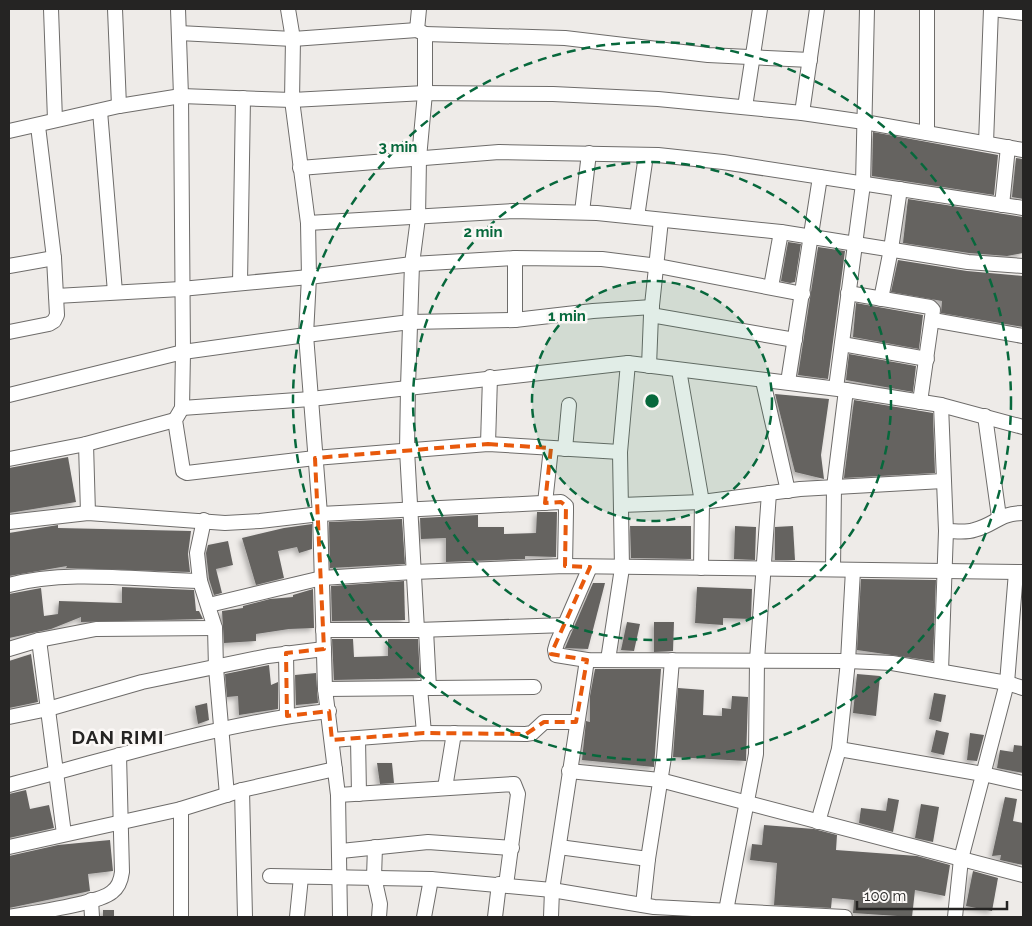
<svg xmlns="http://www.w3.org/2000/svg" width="1032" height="926" font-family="Raleway,sans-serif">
<defs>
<filter id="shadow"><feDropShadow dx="-3" dy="3" stdDeviation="2.5" flood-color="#0004"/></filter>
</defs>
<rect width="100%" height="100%" fill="#eeebe8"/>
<!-- building -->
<g fill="#656361" filter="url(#shadow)">
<polygon points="873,132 998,155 994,195 872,176"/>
<polygon points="1016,158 1023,159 1023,199 1012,197"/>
<polygon points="908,199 1023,217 1023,253 1007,256 969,253 903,243"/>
<polygon points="788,242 801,244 795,282 790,283 781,281"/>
<polygon points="818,247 845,251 828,379 798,375"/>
<polygon points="898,260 967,271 1023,276 1023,327 941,313 942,301 891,292"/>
<polygon points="856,303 923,315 919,349 853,337"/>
<polygon points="849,354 916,366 913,392 846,380"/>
<polygon points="775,394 829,399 821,455 824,479 795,472"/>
<polygon points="854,400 933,413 935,473 844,478"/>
<polygon points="68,457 76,502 9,513 9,468"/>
<polygon points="537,512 557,512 556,557 525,556 525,559 446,562 446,538 421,539 420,518 478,515 478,527 504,527 504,534 536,533"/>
<polygon points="402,519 405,564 330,568 329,522"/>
<polygon points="312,524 312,549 299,553 297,547 278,551 284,578 256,585 242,538 284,528"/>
<polygon points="58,525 58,528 191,531 188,554 190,572 66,568 67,566 9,576 9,533"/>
<polygon points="630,526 691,526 691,559 631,558"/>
<polygon points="735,526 756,527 755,560 734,559"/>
<polygon points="793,526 795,560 775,560 775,527"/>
<polygon points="228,541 233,565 216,569 222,593 214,595 209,579 206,553 208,545"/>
<polygon points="861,579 936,580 933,661 857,650"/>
<polygon points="404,581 405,620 332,621 331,586"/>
<polygon points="593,583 605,583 588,649 565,648"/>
<polygon points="122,587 194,590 196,611 199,611 203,619 81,622 81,617 51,629 9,638 9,594 41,588 44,616 58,614 59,601 122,603"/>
<polygon points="697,587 752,589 751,619 723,618 723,625 695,623"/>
<polygon points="313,589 314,628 289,629 256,634 256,641 224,643 222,611 243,608 243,606 270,599 293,597 293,595"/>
<polygon points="627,622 640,624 634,651 621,650"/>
<polygon points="654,622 674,622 673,651 654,652"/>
<polygon points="332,639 353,639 354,657 388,656 388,639 418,639 420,678 334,680"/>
<polygon points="31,654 38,702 9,708 9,661"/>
<polygon points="269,665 271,685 278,682 278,709 239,715 238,696 227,697 225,674"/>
<polygon points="595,669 661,669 654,767 582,760 586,721 590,722 590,696"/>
<polygon points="316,673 318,703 296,705 295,675"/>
<polygon points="857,674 880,676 876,716 853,713"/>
<polygon points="678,688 704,690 703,715 722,716 722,708 731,709 732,696 748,697 746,761 673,757"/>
<polygon points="934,693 946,695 941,722 929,719"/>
<polygon points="207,703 209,720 198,724 195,706"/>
<polygon points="936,730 949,733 944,755 931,752"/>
<polygon points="970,733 984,735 977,761 967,760"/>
<polygon points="1014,745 1023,746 1023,773 997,768 1000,750 1013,752"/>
<polygon points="377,763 392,763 394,783 380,784"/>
<polygon points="26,790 30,809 49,805 54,828 9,838 9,794"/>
<polygon points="1005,797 1017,799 1013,821 1023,823 1023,865 1000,860 1001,855 992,856"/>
<polygon points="888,798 899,800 893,832 859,823 861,808 886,811"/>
<polygon points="921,804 939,807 933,842 915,838"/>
<polygon points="764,825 814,829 837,835 836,850 917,856 950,865 945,896 915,890 912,917 853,913 854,900 832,898 831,908 774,905 777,863 750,860 752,844 762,845"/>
<polygon points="110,840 113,871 88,874 90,891 9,908 9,856 58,845"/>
<polygon points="973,871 998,878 992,911 966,906"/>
<rect x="103" y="910" width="11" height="7"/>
</g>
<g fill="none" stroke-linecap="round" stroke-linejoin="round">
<!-- minor casing -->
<g stroke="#6e6c6a" stroke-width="16">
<g id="minor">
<polyline points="51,9 55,120"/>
<polyline points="115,9 119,106"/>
<polyline points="178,9 181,96 183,352 182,408 175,420 183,471 187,473 315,458 488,444 620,452"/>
<polyline points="288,9 293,39 292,100 308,223 309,277 306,335 320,514 325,689 338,795 340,917"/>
<polyline points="993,9 1023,13"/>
<polyline points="179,33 293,39 417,30"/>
<polyline points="425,34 565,38 708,55 810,60"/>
<polyline points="745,107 760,9"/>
<polyline points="100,111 115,292"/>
<polyline points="802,113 817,9"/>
<polyline points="9,131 119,106 181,96 292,100 425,93 553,94 658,99 802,113 864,122 1023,150"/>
<polyline points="927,133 927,9"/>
<polyline points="986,143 991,9"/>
<polyline points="300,168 499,152 658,155 723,162 1023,208"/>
<polyline points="1002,205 1008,147"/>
<polyline points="582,212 589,153"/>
<polyline points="637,217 646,155"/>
<polyline points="308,223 513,211 597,213 781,232 968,262 1023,266"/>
<polyline points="9,266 54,258"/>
<polyline points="240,283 243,98"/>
<polyline points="771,287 781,232"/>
<polyline points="848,293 930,307 933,310 920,402"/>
<polyline points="56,296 181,289 309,277 412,264 515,258 602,259 658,266 803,294"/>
<polyline points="881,299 891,249 900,189"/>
<polyline points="651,315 795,340"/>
<polyline points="515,320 515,258"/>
<polyline points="933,320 1023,336"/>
<polyline points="9,332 49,324 54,321 57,315 54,258 38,126"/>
<polyline points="842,344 927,359"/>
<polyline points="649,366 651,315 661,220"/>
<polyline points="679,370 702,502 701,568"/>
<polyline points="763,381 788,491"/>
<polyline points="788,382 820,177"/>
<polyline points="836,388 863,184 867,9"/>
<polyline points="9,395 183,352 306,335 410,322 515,320 593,311 652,307"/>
<polyline points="182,408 311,399 628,363 846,390 941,405 1023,427"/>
<polyline points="985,416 999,517"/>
<polyline points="86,444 88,513"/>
<polyline points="488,444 490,377"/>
<polyline points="565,449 569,405"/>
<polyline points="9,459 86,444 175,420"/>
<polyline points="545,503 551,448"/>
<polyline points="621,505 702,502 800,489 943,481"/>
<polyline points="204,520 197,553 200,581 215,628 216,668 227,795"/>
<polyline points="9,522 88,513 225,523 260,521 320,514 561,502 566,506 566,512 565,566"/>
<path d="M946,531C955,531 966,533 974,530C995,525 999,513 1023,513"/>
<polyline points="590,567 557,643 555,650 556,655 587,660 848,661 892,663 1007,683 1023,688"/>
<polyline points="833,569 834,487 846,390"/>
<path d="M9,585C67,569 139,580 200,581"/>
<polyline points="209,605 322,578 413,572 565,566 1023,572"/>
<polyline points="323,630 417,630 566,625"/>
<polyline points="417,630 407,450 408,387 412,264 418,218 419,158 425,93 425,34 417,30 419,9"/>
<polyline points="426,630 429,688"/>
<polyline points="39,640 64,834"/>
<polyline points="9,649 39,640 96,629 215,628"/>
<polyline points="286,653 287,716"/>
<polyline points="608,660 622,568 620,452 628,363"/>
<polyline points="941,671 946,531 941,405"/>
<polyline points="420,688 424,733"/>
<polyline points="325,689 534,687"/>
<polyline points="9,717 48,709 142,682 268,656 324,649"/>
<polyline points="358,739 359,794"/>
<polyline points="332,740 424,733 526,734 532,733 544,722 576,722"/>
<polyline points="839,749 983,774 1023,783"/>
<polyline points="569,771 660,780 1023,875"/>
<path d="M9,785C115,758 219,723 329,711"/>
<polyline points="445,788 454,733"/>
<polyline points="242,790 245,917"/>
<polyline points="338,795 514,784 518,794 506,885"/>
<polyline points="181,809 181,917"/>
<polyline points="818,822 839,749 848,661 853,570"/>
<polyline points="9,847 181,809 242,790 335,769"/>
<polyline points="375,847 374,877 380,904 379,917"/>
<polyline points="559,847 648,859"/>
<polyline points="341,851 428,842 512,848"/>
<polyline points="270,876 431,879 552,890 654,907 845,917"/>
<polyline points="91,900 92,917"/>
<polyline points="643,905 648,859 664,757 672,660"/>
<polyline points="725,916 756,754 757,660 769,493"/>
<path d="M9,917C30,913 98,904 112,892C119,887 121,880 122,872L119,755"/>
<polyline points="297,917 301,877"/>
<polyline points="424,917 431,879"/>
<polyline points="495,917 499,884"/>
<polyline points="551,917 552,890 587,660"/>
<polyline points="955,917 961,859 1007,683 1016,572"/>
</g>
</g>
<!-- minor -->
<use href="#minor" stroke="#fff" stroke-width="14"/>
</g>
<!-- marked area -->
<path fill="none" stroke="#e8590c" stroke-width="4" stroke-dasharray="10 6" stroke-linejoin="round" d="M488,444L551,448L545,503L561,502L566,506L565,566L590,567L551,654L587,660L576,722H544L526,734L424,733L332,740L329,711L287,716L286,653L324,649L315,458Z"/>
<!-- distance rings -->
<circle cx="652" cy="401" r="120" fill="#07683c" fill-opacity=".12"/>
<g fill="none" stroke="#07683c" stroke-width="2.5" stroke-dasharray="9 6">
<circle cx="652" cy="401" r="120"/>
<circle cx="652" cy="401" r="239"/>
<circle cx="652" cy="401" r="359"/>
</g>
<g text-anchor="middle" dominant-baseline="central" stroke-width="5" stroke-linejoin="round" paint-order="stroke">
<!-- district labels -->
<g font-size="19" font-weight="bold" letter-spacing="1" fill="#252423" stroke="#fbf8f6">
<text x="118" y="737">DAN RIMI</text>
</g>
</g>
<circle cx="652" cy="401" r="8" fill="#07683c" stroke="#fbf8f6" stroke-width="2.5"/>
<g font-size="15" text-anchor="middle" font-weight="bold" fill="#07683c" stroke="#fbf8f6" stroke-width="5" stroke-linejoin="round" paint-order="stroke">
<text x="398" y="152">3 min</text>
<text x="483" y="237">2 min</text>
<text x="567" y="321">1 min</text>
</g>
<!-- border -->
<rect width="1032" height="926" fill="none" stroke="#252423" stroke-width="20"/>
<!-- scale -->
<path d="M857 901v8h150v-8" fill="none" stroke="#252423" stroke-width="2.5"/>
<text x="864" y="901" font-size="15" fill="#252423" stroke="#fbf8f6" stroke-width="4" paint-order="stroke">100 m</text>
</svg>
